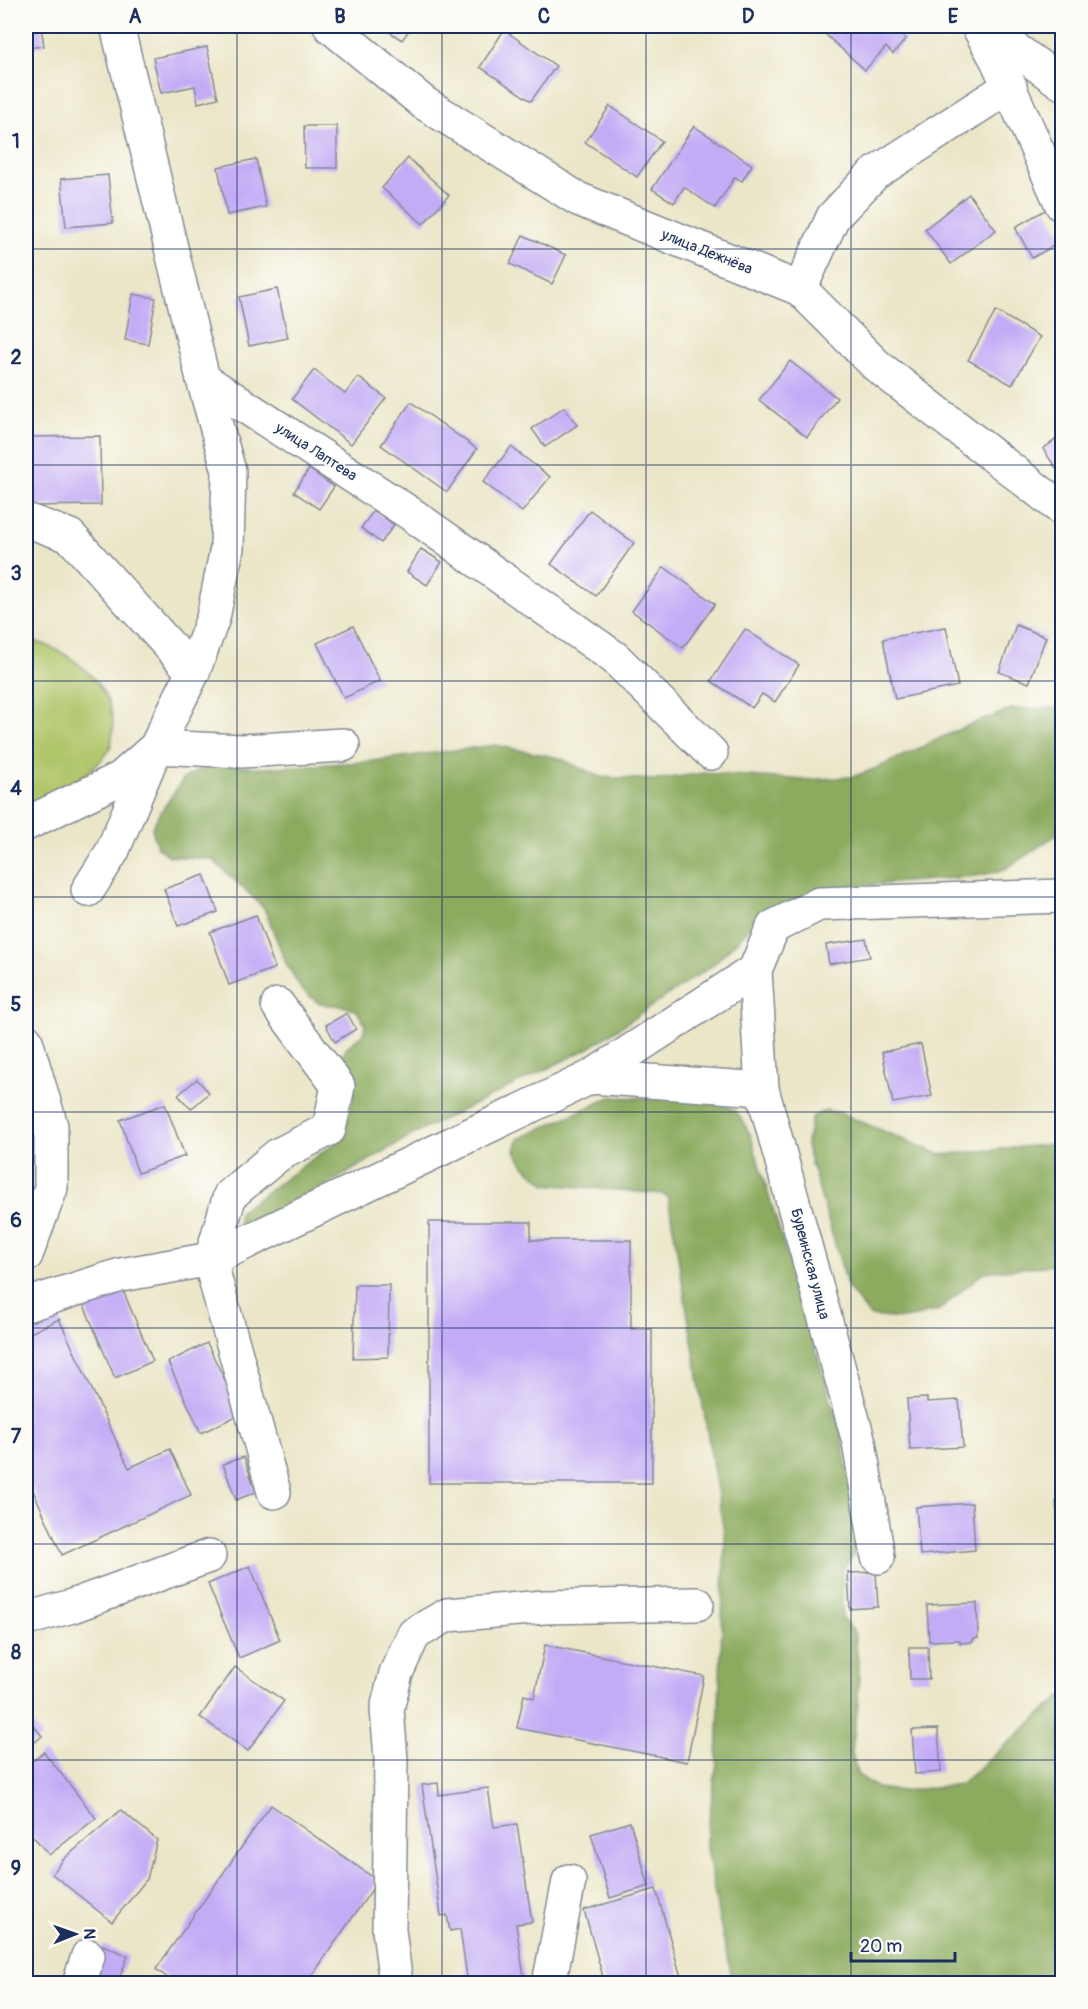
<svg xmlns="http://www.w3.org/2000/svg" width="1088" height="2009" font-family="Pangolin,sans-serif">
<rect width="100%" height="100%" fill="#fdfcf7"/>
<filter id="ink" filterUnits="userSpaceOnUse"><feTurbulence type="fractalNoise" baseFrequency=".0167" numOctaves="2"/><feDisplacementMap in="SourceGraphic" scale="12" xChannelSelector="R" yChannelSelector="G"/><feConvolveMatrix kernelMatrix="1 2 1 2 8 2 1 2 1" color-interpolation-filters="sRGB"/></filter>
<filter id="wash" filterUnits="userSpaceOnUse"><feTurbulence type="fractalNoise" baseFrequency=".008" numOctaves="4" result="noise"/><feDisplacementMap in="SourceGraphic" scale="24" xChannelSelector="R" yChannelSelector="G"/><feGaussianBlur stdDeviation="1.35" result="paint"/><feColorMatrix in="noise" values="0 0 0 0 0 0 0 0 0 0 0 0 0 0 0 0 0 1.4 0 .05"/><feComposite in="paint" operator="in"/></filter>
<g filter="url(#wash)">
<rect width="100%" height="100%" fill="#ebe6c8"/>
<!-- green -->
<path fill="#b0c66b" stroke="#667a64" stroke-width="1.5" d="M26,639C67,648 113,682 113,728C112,740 112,750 103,758C83,781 52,794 26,808Z"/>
<!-- forest -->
<g fill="#8cab5f" stroke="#546d5e" stroke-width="1.5">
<polygon points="1062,708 1062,831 1004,870 976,876 813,890 760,918 713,965 589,1048 412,1135 259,1225 246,1229 239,1225 239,1212 343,1137 354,1093 341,1057 347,1047 363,1034 365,1024 357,1011 343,1006 320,1004 301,989 286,963 264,908 212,859 169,856 157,847 152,828 157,818 183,779 206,766 218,765 265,768 364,762 495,745 559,758 600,777 656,780 704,773 804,780 852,777 877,768 964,727 1012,709"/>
<path d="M611,1097C632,1098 722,1098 735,1111C741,1117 745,1126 750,1134L842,1436L859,1546L842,1572V1618L854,1632L859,1667L858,1704L852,1752L857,1774L877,1788L904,1791L961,1784L1062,1696V1983H733L718,1913L706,1841L717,1762L725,1538L668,1197L662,1194L546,1184L525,1167L515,1151L518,1139Z"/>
<polygon points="826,1110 840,1113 941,1155 1062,1143 1062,1264 984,1272 939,1310 904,1319 870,1316 848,1288 806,1146 812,1117"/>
</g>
<g id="blocks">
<!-- building -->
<g fill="#c3acf6">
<polygon points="26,26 41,26 44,46 26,48"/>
<polygon points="380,26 412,26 402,40"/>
<polygon points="833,26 892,26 906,39 893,54 886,47 865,70 825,34"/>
<polygon points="504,30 556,66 531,101 480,67"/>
<polygon points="207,47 218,98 198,103 195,86 161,93 153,58"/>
<polygon points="610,106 662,141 637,177 585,142"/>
<polygon points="304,126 337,126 337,168 305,168"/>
<polygon points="694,126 752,165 742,181 735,177 715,208 684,187 674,203 652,189"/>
<polygon points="408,158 449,195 423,224 382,188"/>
<polygon points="256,159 266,207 227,215 218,167"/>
<polygon points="108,175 113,223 66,227 61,179"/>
<polygon points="969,194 996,230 951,264 925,229"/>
<polygon points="1047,209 1062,236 1062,241 1032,258 1015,227"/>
<polygon points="523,235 566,255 552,284 510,264"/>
<polygon points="277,289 288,338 249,346 239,297"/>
<polygon points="133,294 156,298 148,344 125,340"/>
<polygon points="996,311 1040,337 1012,385 968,360"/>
<polygon points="790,361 837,398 807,437 759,400"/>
<polygon points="314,370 345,394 358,377 386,398 351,444 292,399"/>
<polygon points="411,402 477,449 447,492 381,445"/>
<polygon points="564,407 577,425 545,447 532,429"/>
<polygon points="1062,435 1062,477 1043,449"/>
<polygon points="100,436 101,505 26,506 26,437"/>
<polygon points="511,447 550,477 522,512 483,482"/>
<polygon points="309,469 334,487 319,509 294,492"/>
<polygon points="374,510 394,525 381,543 361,528"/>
<polygon points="590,510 634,543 596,596 551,564"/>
<polygon points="421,549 442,562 427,585 407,572"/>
<polygon points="664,567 715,604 683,648 632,611"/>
<polygon points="1016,625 1046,637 1029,683 999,672"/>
<polygon points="353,626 380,681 344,698 317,643"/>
<polygon points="946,627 958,686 895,699 883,639"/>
<polygon points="745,629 799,665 775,702 762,694 752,708 711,681"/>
<polygon points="204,875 218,912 178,926 164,889"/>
<polygon points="256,915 275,968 229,985 210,932"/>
<polygon points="866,939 870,957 829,964 826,945"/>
<polygon points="347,1013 356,1029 335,1042 326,1025"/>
<polygon points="1062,1036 1062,1066 1060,1066 1058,1037"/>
<polygon points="921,1044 932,1096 893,1103 882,1052"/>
<polygon points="197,1079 209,1093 191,1109 178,1095"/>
<polygon points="165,1104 185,1156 138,1173 120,1120"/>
<polygon points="429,1222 531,1222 531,1240 631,1240 631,1329 652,1329 652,1483 429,1483"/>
<polygon points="355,1285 389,1285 388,1357 353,1358"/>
<polygon points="121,1286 153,1361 115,1378 83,1303"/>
<polygon points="59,1319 129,1468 170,1449 191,1495 62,1555 26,1475 26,1335"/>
<polygon points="207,1343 241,1414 201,1433 168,1362"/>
<polygon points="927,1398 927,1402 959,1400 963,1447 910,1450 907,1399"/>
<polygon points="244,1457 256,1492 236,1500 223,1464"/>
<polygon points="1062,1501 1062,1539 1059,1540 1056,1502"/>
<polygon points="972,1503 975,1550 920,1555 916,1507"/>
<polygon points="250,1566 280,1640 239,1658 208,1584"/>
<polygon points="876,1572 878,1607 850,1609 848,1573"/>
<polygon points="977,1603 978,1638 973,1639 973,1642 960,1643 960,1640 929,1641 927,1605"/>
<polygon points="545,1645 704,1676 687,1762 517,1728 524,1695 534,1698"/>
<polygon points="909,1647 928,1647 929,1679 910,1679"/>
<polygon points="235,1667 284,1701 248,1751 200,1717"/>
<polygon points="26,1716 42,1736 26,1750"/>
<polygon points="938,1729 941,1772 915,1774 912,1730"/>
<polygon points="44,1752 96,1818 49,1855 26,1828 26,1760 29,1764"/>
<polygon points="438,1783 439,1795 488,1788 494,1827 517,1824 532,1922 516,1924 525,1984 468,1984 460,1929 450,1931 447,1915 441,1916 422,1785"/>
<polygon points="271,1805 378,1881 306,1984 176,1984 156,1969"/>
<polygon points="121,1810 157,1840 147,1879 112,1922 52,1874 64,1859"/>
<polygon points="630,1822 649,1886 610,1898 591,1834"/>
<polygon points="656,1889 683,1984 605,1984 584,1910"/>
<polygon points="103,1945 128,1956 117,1984 87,1984"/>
</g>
</g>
</g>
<g filter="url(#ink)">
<use href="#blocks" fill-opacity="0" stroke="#838a93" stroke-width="1.5"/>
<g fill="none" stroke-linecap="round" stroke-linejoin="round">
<!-- minor casing -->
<g stroke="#838a93" stroke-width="36">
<g id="minor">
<polyline points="117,26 203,379 411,514 615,658 711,753"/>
<polyline points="330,26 424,103 578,199 800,289 876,365 1062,509"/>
<polyline points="978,26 997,60 1062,205"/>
<polyline points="983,26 1062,83"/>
<polyline points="800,289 833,217 874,174 1010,86"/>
<polyline points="26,520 70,536 193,672"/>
<polyline points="26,824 121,778 156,747 193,672 213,618 227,548 229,471 203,379"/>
<polyline points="88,890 112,852 156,747 242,751 343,745"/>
<polyline points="755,970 762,1089 859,1442 878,1557"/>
<polyline points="26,1041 51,1126 51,1188 26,1255"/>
<polyline points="591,1077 762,1089"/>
<polyline points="26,1305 121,1275 211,1259 591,1077 755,970 773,927 819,904 1062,896"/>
<polyline points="274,1492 214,1275 211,1259 230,1195 278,1155 329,1129 338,1086 278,1005"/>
<polyline points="26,1619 72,1606 209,1556"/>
<polyline points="79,1984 88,1956"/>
<polyline points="396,1984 389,1930 391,1759 387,1709 396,1673 414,1634 447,1615 544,1607 697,1604"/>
<polyline points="549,1984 569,1881"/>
</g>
</g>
<!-- minor -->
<use href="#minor" stroke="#fff" stroke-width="33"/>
</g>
</g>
<!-- grid -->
<path fill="none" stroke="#1b2f5e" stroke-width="1.5" stroke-opacity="0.55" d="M237,26V1984M442,26V1984M646,26V1984M851,26V1984M26,249H1062M26,465H1062M26,681H1062M26,897H1062M26,1112H1062M26,1328H1062M26,1544H1062M26,1760H1062"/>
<g text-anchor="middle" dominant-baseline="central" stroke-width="4.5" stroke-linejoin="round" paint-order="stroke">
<!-- street labels -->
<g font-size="15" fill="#1b2f5e" stroke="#fdfcf7">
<text transform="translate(707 252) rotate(22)">улица Дежнёва</text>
<text transform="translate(316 452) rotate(33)">улица Лаптева</text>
<text transform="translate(810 1264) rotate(75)">Буреинская улица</text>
</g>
</g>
<!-- margin -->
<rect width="1088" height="2009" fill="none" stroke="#fdfcf7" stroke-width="66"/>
<!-- north arrow -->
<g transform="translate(75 1934) rotate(89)" stroke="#fdfcf7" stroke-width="4.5" paint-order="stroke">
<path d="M0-4.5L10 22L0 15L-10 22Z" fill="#1b2f5e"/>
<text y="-9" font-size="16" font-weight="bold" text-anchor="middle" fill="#1b2f5e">N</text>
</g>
<!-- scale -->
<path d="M851 1952v9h104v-9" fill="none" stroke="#1b2f5e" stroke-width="3"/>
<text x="860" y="1952" font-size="18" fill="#1b2f5e" stroke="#fdfcf7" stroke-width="4.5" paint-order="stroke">20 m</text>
<rect x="33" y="33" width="1022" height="1943" fill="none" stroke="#1b2f5e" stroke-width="2"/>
<g font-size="20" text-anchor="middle" font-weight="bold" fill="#1b2f5e">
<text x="135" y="23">A</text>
<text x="340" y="23">B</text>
<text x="544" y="23">C</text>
<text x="748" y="23">D</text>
<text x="953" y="23">E</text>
<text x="16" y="148">1</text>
<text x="16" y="364">2</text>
<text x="16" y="580">3</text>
<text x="16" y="795">4</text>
<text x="16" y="1011">5</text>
<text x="16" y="1227">6</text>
<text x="16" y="1443">7</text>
<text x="16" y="1659">8</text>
<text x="16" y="1875">9</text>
</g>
</svg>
